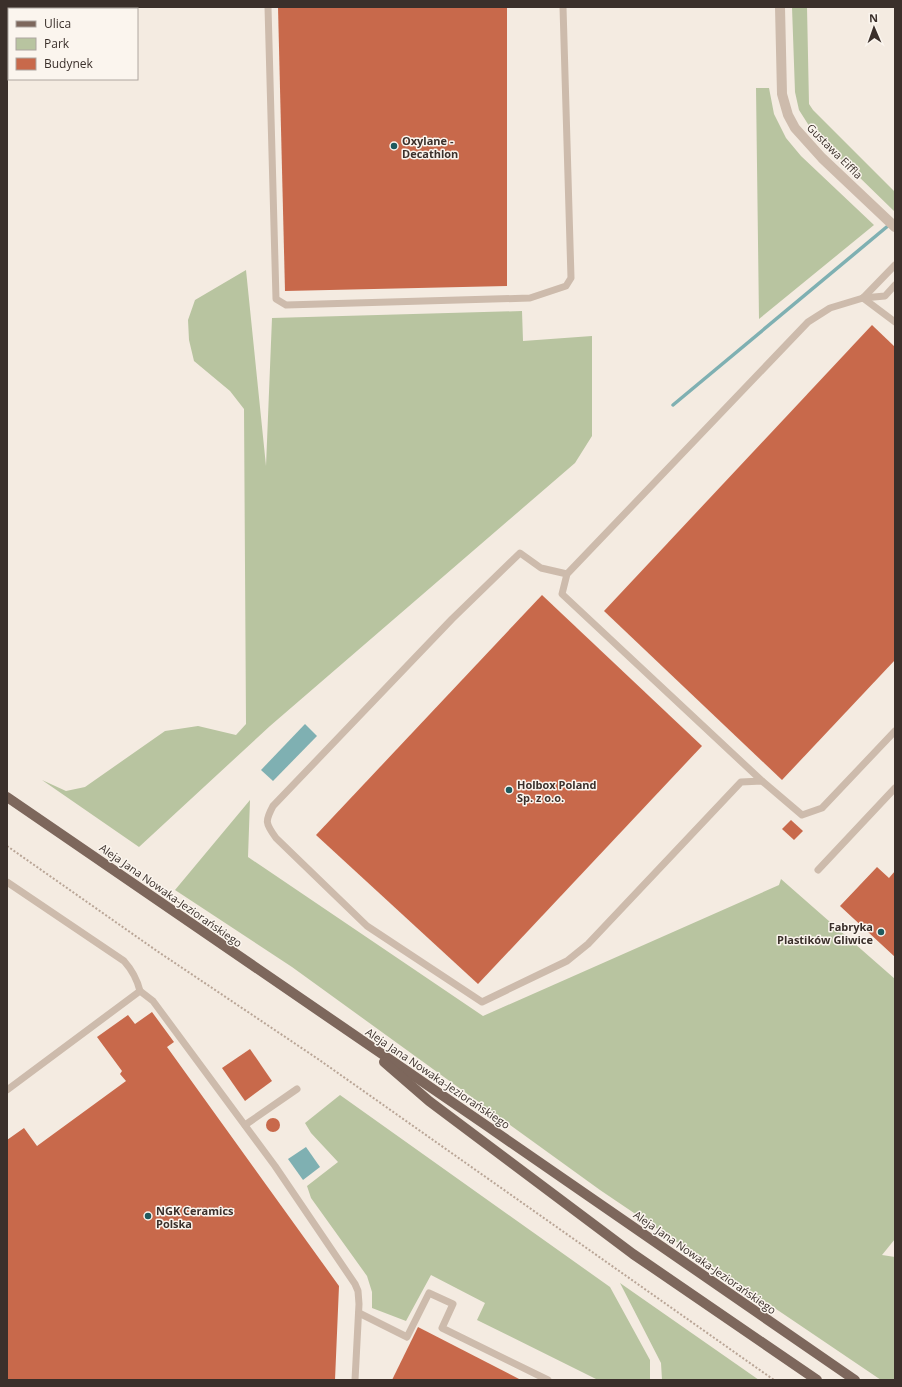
<svg xmlns="http://www.w3.org/2000/svg" width="902" height="1387" font-family="'Open Sans',sans-serif">
<rect width="100%" height="100%" fill="#f4ebe1"/>
<!-- green -->
<g fill="#b8c4a0">
<polygon points="792,7 807,7 809,104 813,110 895,192 895,212 813,132 799,110 795,92"/>
<polygon points="756,88 769,88 774,114 786,138 801,156 874,225 759,319"/>
<polygon points="246,270 266,466 272,318 522,311 523,341 592,336 592,436 575,463 270,726 139,847 42,780 66,791 85,787 165,731 198,726 236,735 246,724 244,409 230,391 194,361 189,340 188,320 195,300"/>
<polygon points="250,800 248,857 483,1016 779,885 781,879 895,979 895,1239 882,1255 895,1257 895,1380 881,1380 600,1190 292,967 175,890"/>
<polygon points="340,1095 610,1287 650,1360 650,1380 598,1380 477,1320 485,1303 431,1275 406,1321 372,1308 372,1292 367,1276 311,1198 307,1186 338,1162 311,1133 305,1123"/>
<polygon points="620,1283 759,1380 662,1380 661,1363"/>
</g>
<!-- water -->
<g fill="#7fb0b2">
<polygon points="305,724 317,736 273,781 261,770"/>
<polygon points="306,1147 320,1167 303,1180 288,1159"/>
</g>
<g fill="none" stroke-linecap="round" stroke-linejoin="round">
<!-- stream -->
<polyline stroke="#7fb0b2" stroke-width="3.5" points="673,405 895,220"/>
</g>
<!-- building -->
<g fill="#c8694b">
<polygon points="278,7 507,7 507,286 285,291"/>
<polygon points="872,325 895,347 895,660 782,780 604,611"/>
<polygon points="542,595 702,746 478,984 316,835"/>
<polygon points="791,820 803,831 794,840 782,829"/>
<polygon points="877,867 889,878 895,871 895,957 840,906"/>
<polygon points="152,1012 174,1042 167,1047 339,1286 335,1380 7,1380 7,1140 24,1128 37,1146 126,1081 120,1074 122,1071 97,1037 128,1015 135,1024"/>
<polygon points="250,1049 272,1081 245,1101 222,1068"/>
<circle cx="273" cy="1125" r="7"/>
<polygon points="418,1327 521,1380 392,1380"/>
</g>
<g fill="none" stroke-linecap="round" stroke-linejoin="round">
<!-- path -->
<polyline stroke="#b9a596" stroke-width="2" stroke-dasharray="2 2" stroke-linecap="butt" points="7,846 157,951 318,1059 774,1380"/>
<!-- lane -->
<g stroke="#cdbbac" stroke-width="7">
<polyline points="268,7 276,299 286,305 530,298 566,286 571,278 563,7"/>
<polyline points="863,298 895,322"/>
<polyline points="863,298 885,296 895,285"/>
<path d="M567,574L541,568L520,553L452,619L273,806C265,821 265,823 276,838L367,926L482,1002L567,961L588,944L741,782L762,781L802,815L822,808L895,731"/>
<polyline points="762,781 562,594 567,574 808,322 830,308 863,298 895,265"/>
<polyline points="818,870 895,788"/>
<path d="M7,882L124,961C133,971 137,979 140,991"/>
<polyline points="7,1090 140,991 153,1001 275,1166 355,1284 358,1291 359,1304 355,1380"/>
<polyline points="245,1125 297,1089"/>
<polyline points="359,1313 407,1337 429,1293 453,1304 442,1328 548,1380"/>
</g>
<!-- street -->
<polyline stroke="#cdbbac" stroke-width="10" points="780,7 782,94 788,115 795,128 822,158 895,227"/>
<!-- primary -->
<g stroke="#7d675c" stroke-width="10">
<polyline points="7,797 487,1126 855,1380"/>
<polyline points="384,1062 429,1101 633,1254 817,1380"/>
</g>
</g>
<!-- markers -->
<g fill="#1f5a5e" stroke="#fbf5ee" stroke-width="1.5">
<circle cx="394" cy="146" r="4"/>
<circle cx="509" cy="790" r="4"/>
<circle cx="881" cy="932" r="4"/>
<circle cx="148" cy="1216" r="4"/>
</g>
<g text-anchor="middle" dominant-baseline="central" stroke-width="3" stroke-linejoin="round" paint-order="stroke">
<!-- poi labels -->
<g font-size="11" font-weight="bold" fill="#3b302b" stroke="#fbf5ee" text-anchor="start">
<text x="402" y="140">Oxylane -<tspan x="402" dy="13">Decathlon</tspan></text>
<text x="517" y="784">Holbox Poland<tspan x="517" dy="13">Sp. z o.o.</tspan></text>
<text x="873" y="926" text-anchor="end">Fabryka<tspan x="873" dy="13">Plastików Gliwice</tspan></text>
<text x="156" y="1210">NGK Ceramics<tspan x="156" dy="13">Polska</tspan></text>
</g>
<!-- street labels -->
<g font-size="11" fill="#3b302b" stroke="#fbf5ee">
<text transform="translate(835 151) rotate(45)">Gustawa Eiffla</text>
<text transform="translate(171 895) rotate(35)">Aleja Jana Nowaka-Jeziorańskiego</text>
<text transform="translate(438 1078) rotate(34)">Aleja Jana Nowaka-Jeziorańskiego</text>
<text transform="translate(705 1262) rotate(35)">Aleja Jana Nowaka-Jeziorańskiego</text>
</g>
</g>
<!-- border -->
<rect width="902" height="1387" fill="none" stroke="#3b302b" stroke-width="16"/>
<!-- legend -->
<rect x="8" y="8" width="130" height="72" fill="#fbf5ee" stroke="#aea6a0"/>
<rect x="16" y="21" width="20" height="6" fill="#7d675c" stroke="#aea6a0"/>
<text x="44" y="28" font-size="12" fill="#3b302b">Ulica</text>
<rect x="16" y="38" width="20" height="12" fill="#b8c4a0" stroke="#aea6a0"/>
<text x="44" y="48" font-size="12" fill="#3b302b">Park</text>
<rect x="16" y="58" width="20" height="12" fill="#c8694b" stroke="#aea6a0"/>
<text x="44" y="68" font-size="12" fill="#3b302b">Budynek</text>
<!-- north arrow -->
<g transform="translate(874 28) rotate(358)" stroke="#fbf5ee" stroke-width="3" paint-order="stroke">
<path d="M0-3L7 15L0 10L-7 15Z" fill="#3b302b"/>
<text y="-6" font-size="11" font-weight="bold" text-anchor="middle" fill="#3b302b">N</text>
</g>
</svg>
